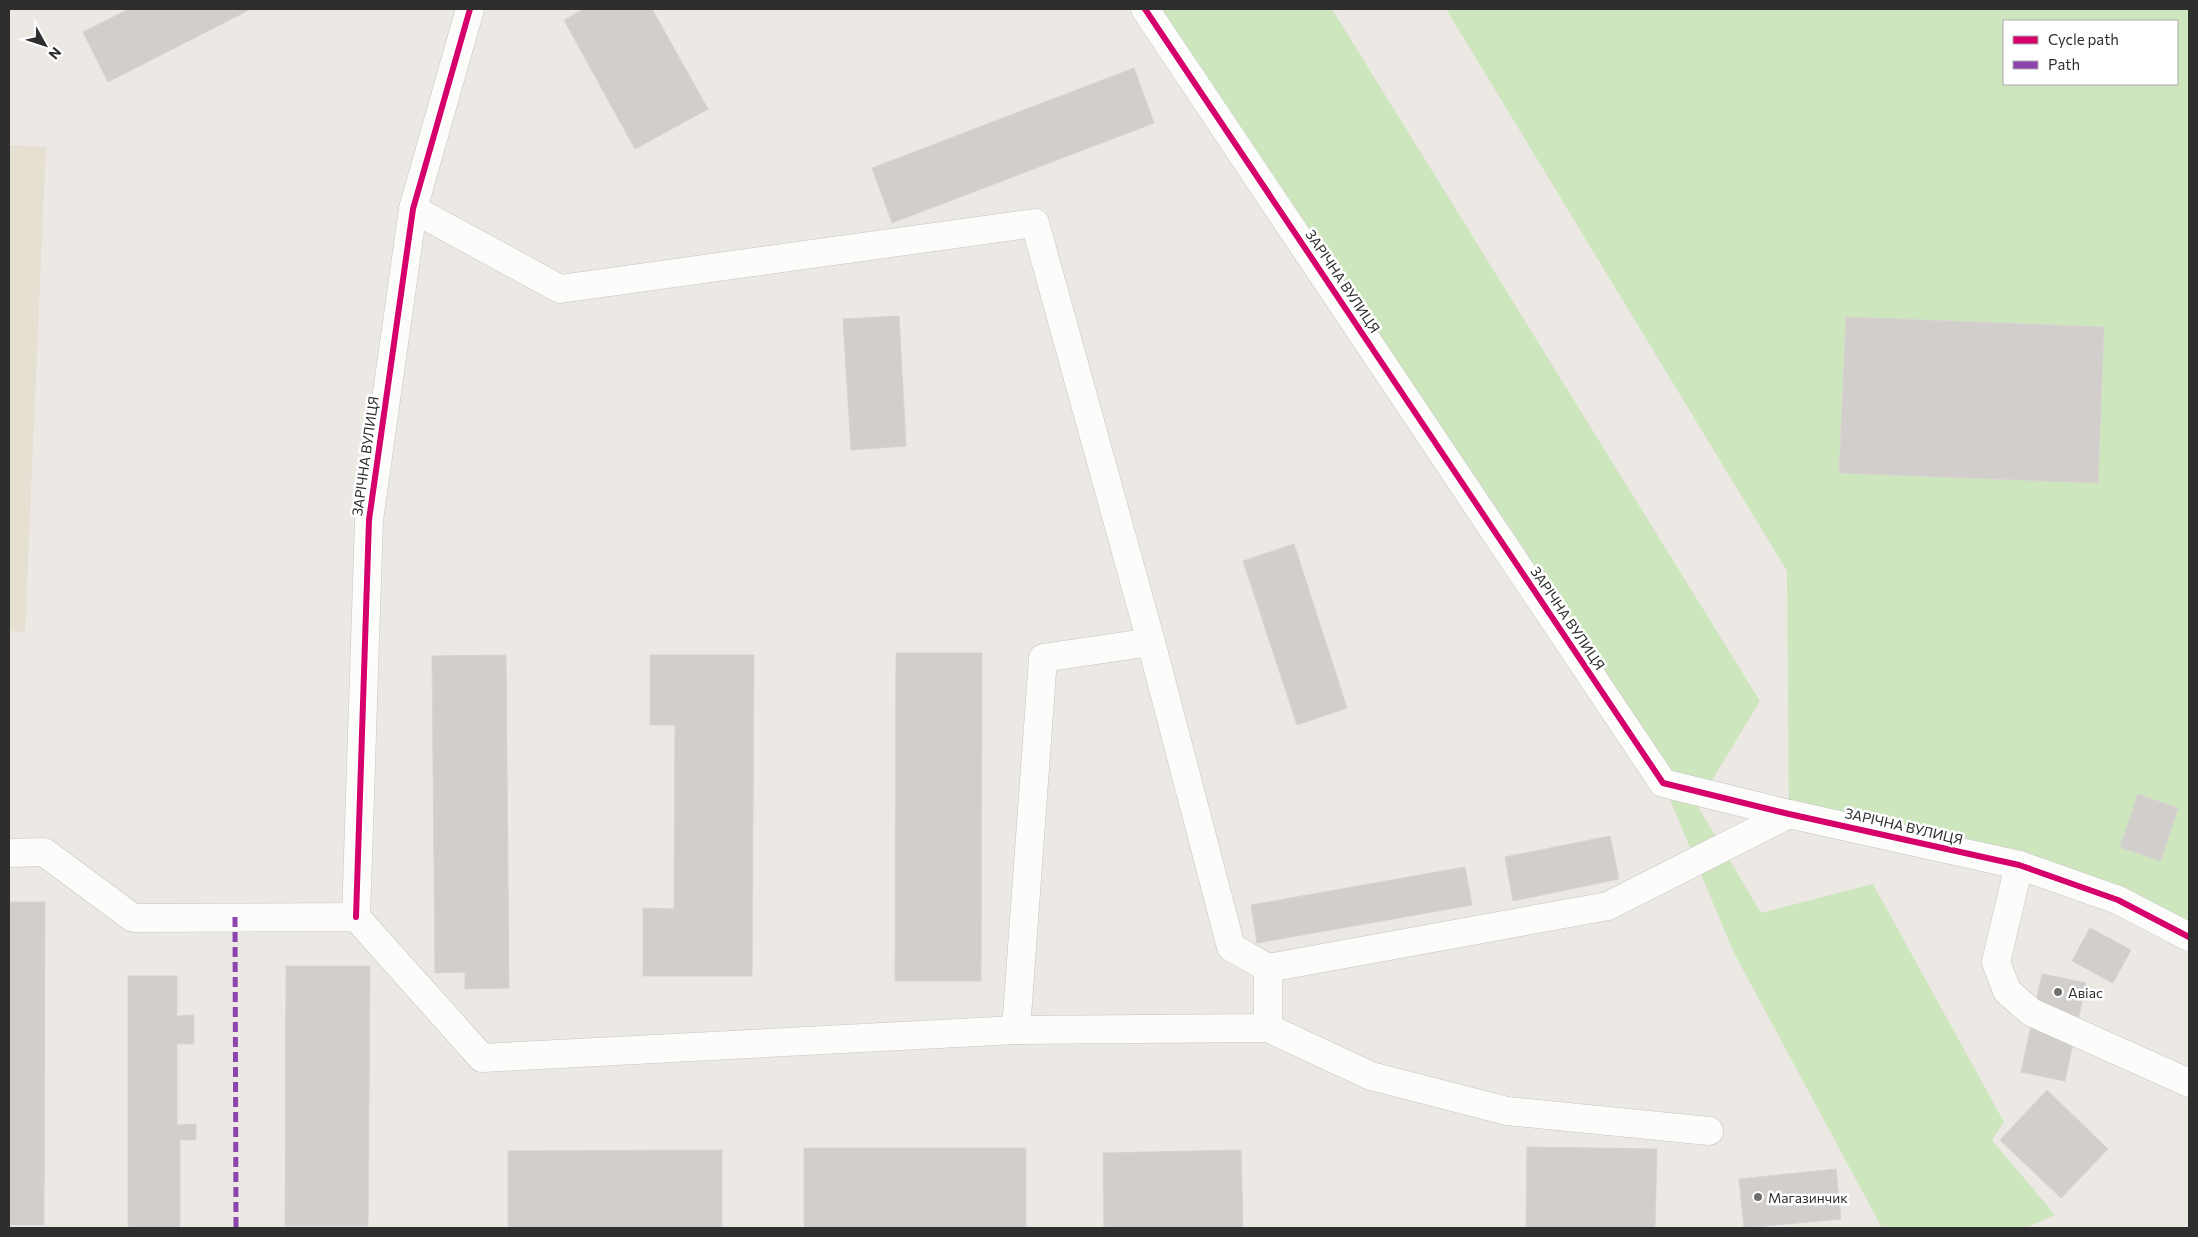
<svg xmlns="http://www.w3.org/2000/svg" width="2198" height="1237" font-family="Commissioner,sans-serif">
<rect width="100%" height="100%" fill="#ece8e4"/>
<!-- education -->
<polygon fill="#e6e0d3" points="9,145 46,147 25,632 9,631"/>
<!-- green -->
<g fill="#cee6be" fill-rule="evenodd">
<polygon points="1145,9 1332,9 1760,701 1697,805 1761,913 1873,884 2004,1122 1992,1140 2055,1215 2026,1228 1882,1228 1733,951 1663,783"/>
<path d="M1446,9H2189V937L2118,900L1789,814L1787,571ZM2004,21H2177V84H2004Z"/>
</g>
<!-- building -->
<g fill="#d1cecb" stroke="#d7d4d0">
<polygon points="129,9 251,9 108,82 83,32"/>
<polygon points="584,9 652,9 708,109 635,149 564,20"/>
<polygon points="1134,68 1154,123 892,223 872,168"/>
<polygon points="899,316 906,446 851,450 843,319"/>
<polygon points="1846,317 2104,327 2098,483 1839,473"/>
<polygon points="1294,544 1347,708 1297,725 1243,561"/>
<polygon points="896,653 982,653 981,981 895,981"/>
<polygon points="506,655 509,988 465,989 465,972 435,973 432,656"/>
<polygon points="650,655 754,655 752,976 643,976 643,908 674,909 675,725 650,725"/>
<polygon points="2138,794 2178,808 2161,861 2120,847"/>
<polygon points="1610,836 1619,879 1513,901 1505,857"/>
<polygon points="1465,867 1472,905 1257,943 1251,905"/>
<polygon points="9,902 45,902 44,1225 9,1225"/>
<polygon points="2090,928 2131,950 2113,983 2072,961"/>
<polygon points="286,966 370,966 368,1226 285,1226"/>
<polygon points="2042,974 2086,983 2065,1081 2021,1072"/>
<polygon points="128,976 177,976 177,1016 194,1015 194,1044 177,1044 177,1125 196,1124 196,1140 180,1140 180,1228 128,1228"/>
<polygon points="2047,1090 2108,1149 2061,1198 2000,1140"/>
<polygon points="1527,1147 1657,1149 1655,1228 1526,1228"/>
<rect x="804" y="1148" width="222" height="80"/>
<polygon points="722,1150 722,1228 508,1228 508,1151"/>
<polygon points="1241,1150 1243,1228 1104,1228 1103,1153"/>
<polygon points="1836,1169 1841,1219 1744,1228 1739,1179"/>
</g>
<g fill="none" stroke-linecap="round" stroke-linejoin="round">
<!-- minor casing -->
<g stroke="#c5c4c5" stroke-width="29">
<g id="minor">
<polyline points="1145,9 1663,783 1789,814 2019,865 2118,900 2189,937"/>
<polyline points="413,209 560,289 1035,223 1151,642 1231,947 1268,968"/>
<polyline points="9,853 44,852 133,918 356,917 482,1058 1016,1030 1268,1028 1268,968 1608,906 1789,814"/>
<polyline points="2019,865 1996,962 2007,991 2031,1012 2189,1083"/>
<polyline points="356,917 369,520 413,209 470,9"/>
<polyline points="1268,1028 1371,1076 1507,1111 1709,1131"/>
<polyline points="1016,1030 1043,658 1151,642"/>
</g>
</g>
<!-- minor -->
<use href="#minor" stroke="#fcfcfb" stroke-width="28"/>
<!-- quiet -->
<polyline stroke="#8e44ad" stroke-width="5" stroke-dasharray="10 5" stroke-linecap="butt" points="235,917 236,1228"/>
<!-- cycleway casing -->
<g stroke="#fff" stroke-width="9">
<g id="cycleway">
<polyline points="1145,9 1663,783 1789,814 2019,865 2118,900 2189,937"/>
<polyline points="356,917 369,520 413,209 470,9"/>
</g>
</g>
<!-- cycleway -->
<use href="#cycleway" stroke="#d6006c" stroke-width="6"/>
</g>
<!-- markers -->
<g fill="#706f6e" stroke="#fff" stroke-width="2">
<circle cx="2058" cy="992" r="5"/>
<circle cx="1758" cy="1197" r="5"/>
</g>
<g text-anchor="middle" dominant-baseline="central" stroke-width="5" stroke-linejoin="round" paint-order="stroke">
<!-- street labels -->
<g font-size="14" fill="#2e2e2e" stroke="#fff">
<text transform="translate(1343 281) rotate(56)">ЗАРІЧНА ВУЛИЦЯ</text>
<text transform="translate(365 456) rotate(-82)">ЗАРІЧНА ВУЛИЦЯ</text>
<text transform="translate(1568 618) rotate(56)">ЗАРІЧНА ВУЛИЦЯ</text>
<text transform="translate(1904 826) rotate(13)">ЗАРІЧНА ВУЛИЦЯ</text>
</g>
<!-- poi labels -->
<g font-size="14" fill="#2e2e2e" stroke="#fff" text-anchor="start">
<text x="2068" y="992">Авіас</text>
<text x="1768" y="1197">Магазинчик</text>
</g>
</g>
<!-- border -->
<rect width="2198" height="1237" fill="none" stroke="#2e2e2e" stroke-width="20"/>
<!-- legend -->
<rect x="2003" y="20" width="175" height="65" fill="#ffffff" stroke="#ababab"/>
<rect x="2013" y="36" width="25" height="8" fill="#d6006c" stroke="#ababab"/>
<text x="2048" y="45" font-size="15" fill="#2e2e2e">Cycle path</text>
<rect x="2013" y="61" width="25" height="8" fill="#8e44ad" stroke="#ababab"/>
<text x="2048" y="70" font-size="15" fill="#2e2e2e">Path</text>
<!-- north arrow -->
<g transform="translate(45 45) rotate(130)" stroke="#ffffff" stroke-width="4" paint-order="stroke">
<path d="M0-4L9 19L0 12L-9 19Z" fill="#2e2e2e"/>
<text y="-8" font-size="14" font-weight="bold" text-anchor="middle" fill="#2e2e2e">N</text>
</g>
</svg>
